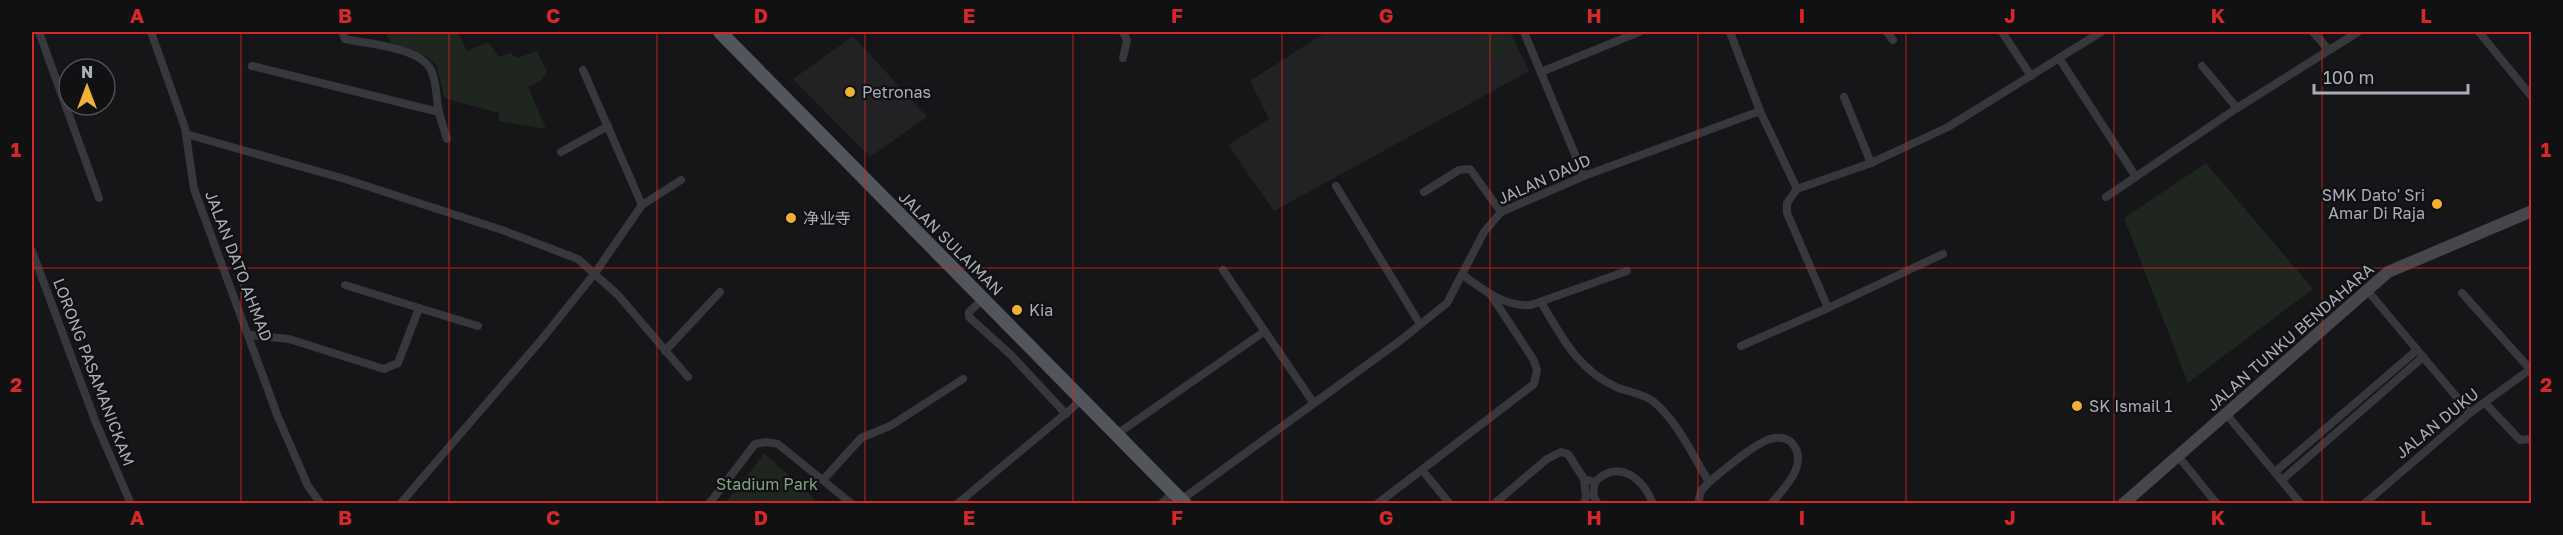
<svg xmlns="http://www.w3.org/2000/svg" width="2563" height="535" font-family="'Golos Text','Noto Sans SC',sans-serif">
<rect width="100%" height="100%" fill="#161618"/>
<!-- built -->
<g fill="#222225">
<polygon points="1326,32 1510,32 1529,71 1274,211 1228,145 1269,119 1250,81"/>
<polygon points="853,36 927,117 870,157 793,79"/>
</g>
<!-- green -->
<g fill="#1e261f">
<polygon points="385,32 458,32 467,51 488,42 499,57 510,53 517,58 537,51 547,72 541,80 528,87 546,129 499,121 499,113 444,98 437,66 427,57 390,42"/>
<polygon points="1478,32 1509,32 1517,48 1491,60"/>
<polygon points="2206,163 2313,289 2188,383 2124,218"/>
<polygon points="764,454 765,454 819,503 725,503"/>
</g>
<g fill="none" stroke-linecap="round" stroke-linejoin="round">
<!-- street -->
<g stroke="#37383d" stroke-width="8">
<polyline points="39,32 99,198"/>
<polyline points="151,32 185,128 194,189 278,417 308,486 321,504"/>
<path d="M342,32L345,39C367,44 420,47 431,70C437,82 436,99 439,112C441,121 444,130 447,139"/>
<polyline points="1524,32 1584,176"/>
<polyline points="1887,32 1893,40"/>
<polyline points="2002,32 2031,76"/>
<polyline points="2313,32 2328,49"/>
<polyline points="2479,32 2532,97"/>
<polyline points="1123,58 1127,40 1123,32"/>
<polyline points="2059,58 2136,177"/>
<polyline points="252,66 439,112"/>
<polyline points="2202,66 2237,108 2358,32"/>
<polyline points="583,70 642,205"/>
<polyline points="1541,72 1639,32"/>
<polyline points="1844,97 1871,163"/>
<polyline points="1760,111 1797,189"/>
<polyline points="186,134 345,179 502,230 578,259 618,295 688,377"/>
<polyline points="561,152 608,126"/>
<polyline points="1336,186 1420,324"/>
<polyline points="1424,192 1459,170 1470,169 1501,212"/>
<polyline points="2106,197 2237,108"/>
<polyline points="32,251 96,423 131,504"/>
<polyline points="1223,270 1313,402"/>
<path d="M1463,275C1483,290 1505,307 1531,305L1627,271"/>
<polyline points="345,285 419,308"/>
<polyline points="2367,290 2470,413"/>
<polyline points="2462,293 2530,369"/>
<polyline points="983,299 969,312 969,317 1011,355 1066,414"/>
<path d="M1541,302C1561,336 1578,370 1616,387C1628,392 1645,394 1654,402C1678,422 1693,456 1709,482"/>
<polyline points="1828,308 1787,213 1787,203 1797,189 1871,163 1948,127 2101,32"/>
<polyline points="250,335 289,339 384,369 398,363 419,308 478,326"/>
<polyline points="1741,346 1828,308 1943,254"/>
<polyline points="665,351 720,292"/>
<polyline points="2485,403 2520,440 2532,439"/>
<polyline points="2227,415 2301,504"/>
<polyline points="1117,434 1265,331"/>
<polyline points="2178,456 2217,504"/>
<polyline points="1422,470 1450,504"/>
<polyline points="2275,472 2417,350"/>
<polyline points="824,479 861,438 890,426 963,379"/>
<polyline points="1584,479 1586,497 1584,504"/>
<polyline points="2282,480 2423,357"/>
<polyline points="1595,482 1593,495 1598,504"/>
<polyline points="1181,500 1401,340 1447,303 1484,232 1501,212 1584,176 1760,111 1730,32"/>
<polyline points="400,504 542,339 595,273 642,205 681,180"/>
<polyline points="709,504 755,444 766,442 778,444 852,504"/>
<polyline points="957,504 1083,399"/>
<polyline points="1161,504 1173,492"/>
<polyline points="1377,504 1534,384 1537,370 1533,359 1491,295"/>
<path d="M1494,504L1547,459L1561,452L1568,454L1584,479L1595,482C1618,458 1643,478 1653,504"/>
<path d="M1698,504L1701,491L1709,482C1723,471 1755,443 1770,439C1777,437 1787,437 1792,443C1810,464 1784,488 1771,504"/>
<polyline points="2364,504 2470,413 2532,368"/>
</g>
<!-- secondary -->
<polyline stroke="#45474d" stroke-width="12" points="2123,504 2388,272 2532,211"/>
<!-- primary -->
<polyline stroke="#53555c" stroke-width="14" points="720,32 1185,504"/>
</g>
<!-- grid -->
<path fill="none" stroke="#d62828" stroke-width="1.5" stroke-opacity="0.55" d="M241,32V504M449,32V504M657,32V504M865,32V504M1073,32V504M1282,32V504M1490,32V504M1698,32V504M1906,32V504M2114,32V504M2322,32V504M32,268H2532"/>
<!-- markers -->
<g fill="#f2b134" stroke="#111113" stroke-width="2">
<circle cx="850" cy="92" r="6"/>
<circle cx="2437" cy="204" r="6"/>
<circle cx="791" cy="218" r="6"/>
<circle cx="1017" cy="310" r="6"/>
<circle cx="2077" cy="406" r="6"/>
</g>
<g text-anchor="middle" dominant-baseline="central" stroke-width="4.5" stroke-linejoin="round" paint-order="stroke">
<!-- poi labels -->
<g font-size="16" fill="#a8adb8" stroke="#111113" text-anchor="start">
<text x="862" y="92">Petronas</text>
<text x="2425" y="195" text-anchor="end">SMK Dato' Sri<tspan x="2425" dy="18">Amar Di Raja</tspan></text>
<text x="803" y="218">净业寺</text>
<text x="1029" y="310">Kia</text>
<text x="2089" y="406">SK Ismail 1</text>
</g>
<!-- street labels -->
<g font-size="16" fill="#a8adb8" stroke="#111113">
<text transform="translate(1544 179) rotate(-24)">JALAN DAUD</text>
<text transform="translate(951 243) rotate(45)">JALAN SULAIMAN</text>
<text transform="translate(239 266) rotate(69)">JALAN DATO AHMAD</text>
<text transform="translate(2290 337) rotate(-41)">JALAN TUNKU BENDAHARA</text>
<text transform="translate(94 372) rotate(69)">LORONG PASAMANICKAM</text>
<text transform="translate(2437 423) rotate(-39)">JALAN DUKU</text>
</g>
<!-- park labels -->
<g font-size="16" fill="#7fa381" stroke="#111113">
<text x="767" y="484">Stadium Park</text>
</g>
</g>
<!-- border -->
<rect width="2563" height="535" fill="none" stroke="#111113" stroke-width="66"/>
<!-- north arrow -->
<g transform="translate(87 87)"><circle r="28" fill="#111113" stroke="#4d4f55" stroke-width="1.5"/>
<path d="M0-4.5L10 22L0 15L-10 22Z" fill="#f2b134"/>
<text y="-9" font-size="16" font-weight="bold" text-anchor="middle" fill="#a8adb8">N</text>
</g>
<!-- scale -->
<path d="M2314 84v9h154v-9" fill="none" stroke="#a8adb8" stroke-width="3"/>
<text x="2323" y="84" font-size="18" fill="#a8adb8" stroke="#111113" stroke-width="4.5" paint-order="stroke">100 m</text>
<rect x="33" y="33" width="2497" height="469" fill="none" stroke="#d62828" stroke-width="2"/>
<g font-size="20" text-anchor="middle" font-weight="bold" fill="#d62828">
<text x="137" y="23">A</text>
<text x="345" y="23">B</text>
<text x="553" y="23">C</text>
<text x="761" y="23">D</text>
<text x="969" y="23">E</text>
<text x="1177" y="23">F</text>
<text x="1386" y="23">G</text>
<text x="1594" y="23">H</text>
<text x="1802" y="23">I</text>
<text x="2010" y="23">J</text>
<text x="2218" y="23">K</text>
<text x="2426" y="23">L</text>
<text x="16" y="157">1</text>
<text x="2546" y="157">1</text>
<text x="16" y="392">2</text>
<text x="2546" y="392">2</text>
<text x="137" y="525">A</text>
<text x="345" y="525">B</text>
<text x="553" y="525">C</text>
<text x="761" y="525">D</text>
<text x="969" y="525">E</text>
<text x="1177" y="525">F</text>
<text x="1386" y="525">G</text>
<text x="1594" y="525">H</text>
<text x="1802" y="525">I</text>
<text x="2010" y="525">J</text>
<text x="2218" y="525">K</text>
<text x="2426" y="525">L</text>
</g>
</svg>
